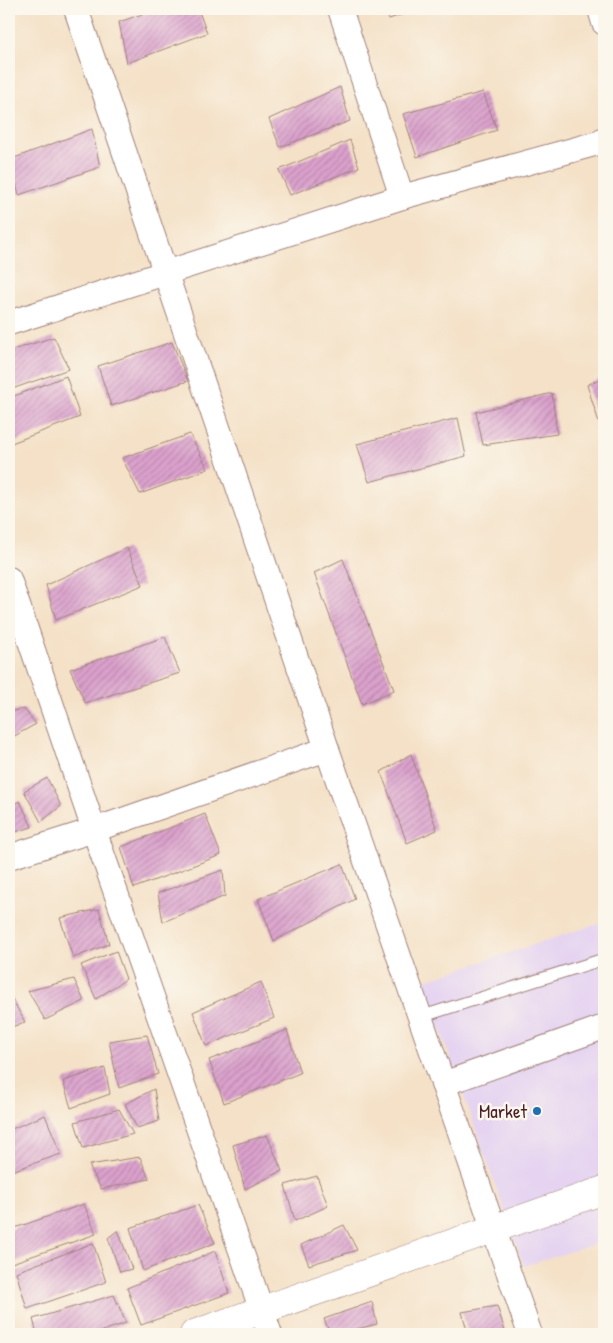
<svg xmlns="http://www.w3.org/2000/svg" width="613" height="1343" font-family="'Patrick Hand',sans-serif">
<defs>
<pattern id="building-hatch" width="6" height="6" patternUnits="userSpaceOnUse" patternTransform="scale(1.25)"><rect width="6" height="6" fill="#dba2cd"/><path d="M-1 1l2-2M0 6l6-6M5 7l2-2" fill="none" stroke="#b483a7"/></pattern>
</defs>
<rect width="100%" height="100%" fill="#fbf7ec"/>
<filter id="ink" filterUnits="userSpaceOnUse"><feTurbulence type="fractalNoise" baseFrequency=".02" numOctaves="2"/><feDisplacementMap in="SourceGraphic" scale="10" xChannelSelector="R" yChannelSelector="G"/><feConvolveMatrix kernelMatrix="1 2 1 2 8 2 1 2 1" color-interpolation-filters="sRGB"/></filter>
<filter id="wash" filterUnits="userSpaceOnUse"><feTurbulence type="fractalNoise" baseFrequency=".0096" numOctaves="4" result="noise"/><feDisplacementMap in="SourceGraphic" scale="20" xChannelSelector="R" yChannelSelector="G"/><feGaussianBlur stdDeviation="1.12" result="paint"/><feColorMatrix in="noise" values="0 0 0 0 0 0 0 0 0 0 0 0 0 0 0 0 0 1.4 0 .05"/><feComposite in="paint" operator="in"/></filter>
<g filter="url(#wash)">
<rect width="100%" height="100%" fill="#f4e1c7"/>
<!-- built -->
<polygon fill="#e5d3f1" points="604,922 604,1241 524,1266 423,981"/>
<g id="blocks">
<!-- building -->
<g fill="url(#building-hatch)">
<polygon points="157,9 198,9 207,33 127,63 119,22"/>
<polygon points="384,9 419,9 389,19"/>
<polygon points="340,87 350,121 280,147 269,119"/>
<polygon points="483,92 497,130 417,157 403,114"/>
<polygon points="92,129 100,167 19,195 9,160"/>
<polygon points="350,140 359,167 290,195 279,170"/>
<polygon points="54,337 69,369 9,390 9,351"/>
<polygon points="172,342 188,381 111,406 98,366"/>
<polygon points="66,376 80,417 9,444 9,398"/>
<polygon points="604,377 604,438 587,385"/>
<polygon points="552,393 557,434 483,445 476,412"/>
<polygon points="458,418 466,456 369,482 357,444"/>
<polygon points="190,434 208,469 140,494 122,458"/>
<polygon points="127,548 143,585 56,620 46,585"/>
<polygon points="343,559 394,690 362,704 314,573"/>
<polygon points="165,637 180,673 85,703 70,669"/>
<polygon points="24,709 36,724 9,739 9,712"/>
<polygon points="411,754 437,830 407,843 381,772"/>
<polygon points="47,778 61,806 41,822 24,791"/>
<polygon points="20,801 32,827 9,834 9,806"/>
<polygon points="205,814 221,855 134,888 121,847"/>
<polygon points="342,864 355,899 274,941 258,899"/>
<polygon points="223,870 225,896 163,922 158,893"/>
<polygon points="99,909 109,944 73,958 60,918"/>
<polygon points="116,951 126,979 96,999 81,965"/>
<polygon points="74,979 84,1001 45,1020 28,991"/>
<polygon points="261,982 274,1018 206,1046 193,1012"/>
<polygon points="11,997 25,1022 9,1028 9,998"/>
<polygon points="287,1030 300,1073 224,1103 209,1060"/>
<polygon points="147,1035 158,1074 119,1088 109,1041"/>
<polygon points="105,1068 110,1094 71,1108 63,1081"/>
<polygon points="154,1089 159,1121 137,1128 125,1104"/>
<polygon points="119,1109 133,1134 83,1148 75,1122"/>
<polygon points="45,1115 61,1154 9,1172 9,1130"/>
<polygon points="267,1135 282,1171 245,1189 233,1145"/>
<polygon points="140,1157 149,1179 101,1189 89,1165"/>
<polygon points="317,1176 328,1206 295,1221 285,1185"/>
<polygon points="84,1204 96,1234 9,1264 9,1230"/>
<polygon points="198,1205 215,1243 143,1271 130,1228"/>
<polygon points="344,1225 357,1250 309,1265 301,1245"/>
<polygon points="118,1230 132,1269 120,1272 108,1238"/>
<polygon points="93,1243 106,1282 27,1309 16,1272"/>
<polygon points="215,1251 229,1293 141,1325 127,1288"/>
<polygon points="114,1295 126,1323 94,1334 37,1334 33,1319"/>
<polygon points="372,1302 377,1324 337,1334 330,1334 324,1319"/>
<polygon points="497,1306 506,1334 468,1334 462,1312"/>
</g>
</g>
</g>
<g filter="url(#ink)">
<use href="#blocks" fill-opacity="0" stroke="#9f8079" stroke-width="1"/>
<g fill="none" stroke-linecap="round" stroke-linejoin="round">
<!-- service casing -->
<g stroke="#9f8079" stroke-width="13">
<polyline id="service" points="420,1017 604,959"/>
</g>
<!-- minor casing -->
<g stroke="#9f8079" stroke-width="26">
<g id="minor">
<polyline points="76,9 327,749 530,1334"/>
<polyline points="340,9 402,197"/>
<polyline points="600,9 604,23"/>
<polyline points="9,323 402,197 598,143 604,139"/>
<polyline points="9,579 94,830 270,1334"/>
<polyline points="9,857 94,830 327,749"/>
<polyline points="443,1084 604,1027"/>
</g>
</g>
<!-- tertiary casing -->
<g stroke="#9f8079" stroke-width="29">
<polyline id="tertiary" points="194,1334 604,1190"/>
</g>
<!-- service -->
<use href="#service" stroke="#fff" stroke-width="11"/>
<!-- minor -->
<use href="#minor" stroke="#fff" stroke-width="24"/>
<!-- tertiary -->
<use href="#tertiary" stroke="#fff" stroke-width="28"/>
</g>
</g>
<!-- markers -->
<circle fill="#1f6fb2" stroke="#fbf7ec" stroke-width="2" cx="537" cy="1111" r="5"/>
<g text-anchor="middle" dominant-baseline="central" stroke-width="5" stroke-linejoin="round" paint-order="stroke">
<!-- poi labels -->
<g font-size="19" fill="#4a1f2b" stroke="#fbf7ec" text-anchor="end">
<text x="527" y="1111">Market</text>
</g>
</g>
<!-- margin -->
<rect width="613" height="1343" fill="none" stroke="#fbf7ec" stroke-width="30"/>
</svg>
